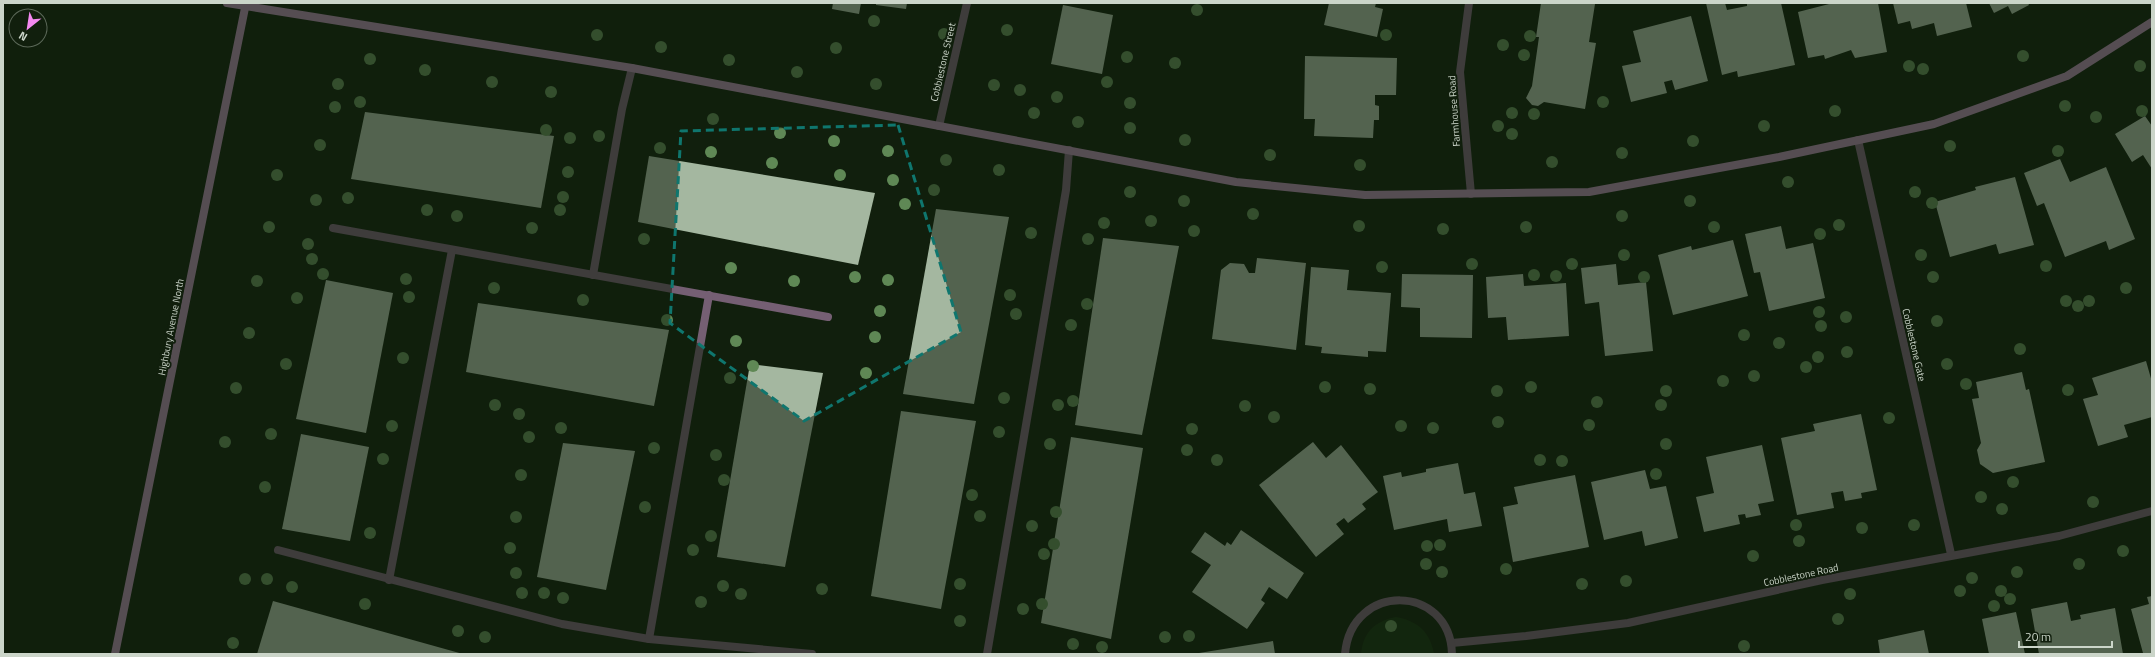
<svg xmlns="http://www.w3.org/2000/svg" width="2155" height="657" font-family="'Titillium Web',sans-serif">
<rect width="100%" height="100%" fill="#111f0d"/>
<!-- green -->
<path fill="#163010" d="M1396,617C1418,621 1430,632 1434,654H1361C1363,632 1375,621 1396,617Z"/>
<!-- building -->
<g fill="#a4b7a0">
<polygon points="833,3 861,3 859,14 832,9"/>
<polygon points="876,3 907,3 906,9 876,5"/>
<polygon points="1329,3 1376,3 1375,7 1383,9 1377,37 1324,25"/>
<polygon points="1541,3 1595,4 1589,42 1596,43 1585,109 1544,102 1538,106 1532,105 1526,98 1532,86 1539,37 1536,37"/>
<polygon points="1706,3 1725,3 1727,10 1747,6 1747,3 1781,3 1795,65 1738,77 1737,71 1722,75"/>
<polygon points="1833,3 1878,3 1887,52 1855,58 1851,50 1825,59 1824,55 1808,58 1798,12"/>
<polygon points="1893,3 1966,3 1972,27 1937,36 1934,23 1912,29 1910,21 1898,24"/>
<polygon points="1989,3 2028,3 2029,5 2012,14 2008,6 1994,13"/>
<polygon points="1063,5 1113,15 1102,74 1051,64"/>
<polygon points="1691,16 1708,81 1675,90 1672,80 1664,82 1667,93 1631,102 1622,66 1641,62 1633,31"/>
<polygon points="1305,56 1397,58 1396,95 1375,95 1375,105 1379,106 1379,120 1374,120 1373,138 1314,136 1315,119 1304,119"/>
<polygon points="365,112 554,136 541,208 351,179"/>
<polygon points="2145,116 2152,126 2152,169 2143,155 2132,162 2115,134"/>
<polygon points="649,156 875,193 858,265 638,222"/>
<polygon points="2060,159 2070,182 2106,167 2135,239 2109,250 2106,241 2065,257 2044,203 2037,206 2024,173"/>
<polygon points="2015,177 2034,245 1999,254 1996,244 1950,257 1935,202 1976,190 1975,187"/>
<polygon points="936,209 1009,217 974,404 903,394"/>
<polygon points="1781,226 1786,249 1813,243 1825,298 1769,311 1760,272 1754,273 1745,234"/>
<polygon points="1103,238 1179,246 1142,435 1075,425"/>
<polygon points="1733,240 1748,296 1673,315 1658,255 1691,246 1692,250"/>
<polygon points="1257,258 1306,263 1296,350 1212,339 1221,270 1230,263 1244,264 1249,273 1255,273"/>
<polygon points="1616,264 1618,285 1646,282 1653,351 1605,356 1599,302 1585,304 1581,268"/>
<polygon points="1311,267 1349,270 1347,290 1391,293 1386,352 1368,351 1368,357 1321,353 1322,347 1305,345"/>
<polygon points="1402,274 1473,275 1472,338 1420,337 1420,308 1401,307"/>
<polygon points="1523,274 1524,286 1566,283 1569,336 1508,340 1506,317 1488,318 1486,277"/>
<polygon points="326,280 393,293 366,433 296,419"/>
<polygon points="478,303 669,330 654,406 466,372"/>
<polygon points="2146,361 2152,382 2152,417 2124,425 2128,437 2098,446 2083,399 2098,395 2092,378"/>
<polygon points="750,364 823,373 785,567 717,557"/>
<polygon points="2022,372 2026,390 2029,389 2045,462 1993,473 1980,464 1977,450 1981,443 1972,399 1979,398 1976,382"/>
<polygon points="901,411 976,421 941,609 871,596"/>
<polygon points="1861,414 1877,490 1861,493 1862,498 1845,501 1843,491 1831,493 1834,508 1797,515 1781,438 1815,431 1813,424"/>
<polygon points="301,434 369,447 350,541 282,529"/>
<polygon points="1071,437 1143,448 1111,639 1041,623"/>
<polygon points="1313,442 1326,458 1341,445 1378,492 1362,504 1366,509 1348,523 1344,518 1336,524 1344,534 1316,557 1259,485"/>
<polygon points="563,443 635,451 606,590 537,577"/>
<polygon points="1762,445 1774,501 1758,504 1761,515 1746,518 1745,514 1738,515 1740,524 1704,532 1696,497 1714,493 1706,457"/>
<polygon points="1458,463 1464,494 1475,492 1482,526 1449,532 1447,519 1394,530 1383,476 1401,472 1402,477 1426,472 1426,469"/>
<polygon points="1645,470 1650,489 1666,486 1678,538 1645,546 1642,531 1604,540 1591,482"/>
<polygon points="1575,475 1589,547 1513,562 1503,507 1518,504 1514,487"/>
<polygon points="1241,530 1304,573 1287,599 1269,587 1261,600 1265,603 1247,629 1192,592 1211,565 1191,552 1205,532 1225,546 1227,542 1231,545"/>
<polygon points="2152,596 2152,654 2141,654 2143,653 2131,609 2149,604 2147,597"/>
<polygon points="273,601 463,654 257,654"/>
<polygon points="2067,602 2071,621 2081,619 2080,615 2115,608 2123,654 2039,654 2031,609"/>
<polygon points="2016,612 2025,654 1989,654 1982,619"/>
<polygon points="1924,630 1929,654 1880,654 1878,640"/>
<polygon points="1273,641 1275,654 1199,654 1199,653"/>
</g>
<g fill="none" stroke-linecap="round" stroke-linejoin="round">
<!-- lane -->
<g stroke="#755f73" stroke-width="8">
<polyline points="333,228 828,317"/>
<polyline points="593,275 622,109 632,68"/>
<polyline points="278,550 562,624 649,639 812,654"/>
<polyline points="389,580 452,250"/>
<polyline points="649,639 709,295"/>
<polyline points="987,654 1066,190 1069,150"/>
</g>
<!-- street -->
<g stroke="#755f73" stroke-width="8">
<polyline points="1469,3 1460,72 1471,194"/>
<polyline points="939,126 967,3"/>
<polyline points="1858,140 1951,554"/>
<polyline points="1452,643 1526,636 1628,623 1822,580 2059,536 2152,511"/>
<path d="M1345,654C1351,582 1450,583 1452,654"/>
</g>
<!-- secondary -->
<g stroke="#a986a7" stroke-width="8">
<polyline points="227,3 632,68 1236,182 1365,195 1589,192 1779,157 1934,124 2067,76 2152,22"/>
<polyline points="115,654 246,3"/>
</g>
</g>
<!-- trees -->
<g fill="#5f8855">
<circle cx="1197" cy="10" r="6"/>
<circle cx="874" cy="21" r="6"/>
<circle cx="1007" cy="30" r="6"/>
<circle cx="944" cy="34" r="6"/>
<circle cx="597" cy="35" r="6"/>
<circle cx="1386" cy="35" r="6"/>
<circle cx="1530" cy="36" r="6"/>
<circle cx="1503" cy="45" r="6"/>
<circle cx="661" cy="47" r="6"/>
<circle cx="836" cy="48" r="6"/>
<circle cx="1524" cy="55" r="6"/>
<circle cx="2023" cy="56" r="6"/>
<circle cx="1127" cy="57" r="6"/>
<circle cx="370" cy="59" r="6"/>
<circle cx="729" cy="60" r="6"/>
<circle cx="1175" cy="63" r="6"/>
<circle cx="1909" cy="66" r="6"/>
<circle cx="2140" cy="66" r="6"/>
<circle cx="1923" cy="69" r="6"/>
<circle cx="425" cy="70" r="6"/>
<circle cx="797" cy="72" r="6"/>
<circle cx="492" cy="82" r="6"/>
<circle cx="1107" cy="82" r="6"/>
<circle cx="338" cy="84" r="6"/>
<circle cx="876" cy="84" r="6"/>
<circle cx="994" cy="85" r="6"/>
<circle cx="1020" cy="90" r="6"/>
<circle cx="551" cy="92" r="6"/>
<circle cx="1057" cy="97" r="6"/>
<circle cx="360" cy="102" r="6"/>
<circle cx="1603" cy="102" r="6"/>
<circle cx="1130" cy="103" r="6"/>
<circle cx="2065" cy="106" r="6"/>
<circle cx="335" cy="107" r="6"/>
<circle cx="1835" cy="111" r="6"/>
<circle cx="2142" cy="111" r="6"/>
<circle cx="1034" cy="113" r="6"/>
<circle cx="1512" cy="113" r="6"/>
<circle cx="1534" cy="114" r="6"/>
<circle cx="2096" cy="117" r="6"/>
<circle cx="713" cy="119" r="6"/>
<circle cx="1078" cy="122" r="6"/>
<circle cx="1498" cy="126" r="6"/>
<circle cx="1764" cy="126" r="6"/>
<circle cx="1130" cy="128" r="6"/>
<circle cx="546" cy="130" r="6"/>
<circle cx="780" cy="133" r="6"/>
<circle cx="1512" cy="134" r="6"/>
<circle cx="599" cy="136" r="6"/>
<circle cx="570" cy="138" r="6"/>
<circle cx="1185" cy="140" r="6"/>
<circle cx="834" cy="141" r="6"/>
<circle cx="1693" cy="141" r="6"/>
<circle cx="320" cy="145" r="6"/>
<circle cx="1950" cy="146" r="6"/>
<circle cx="660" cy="148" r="6"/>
<circle cx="888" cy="151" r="6"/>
<circle cx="2058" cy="151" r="6"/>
<circle cx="711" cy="152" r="6"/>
<circle cx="1622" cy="153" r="6"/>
<circle cx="1270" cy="155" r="6"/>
<circle cx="946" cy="160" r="6"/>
<circle cx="1552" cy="162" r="6"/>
<circle cx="772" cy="163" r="6"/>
<circle cx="1360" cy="165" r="6"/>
<circle cx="999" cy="170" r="6"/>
<circle cx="568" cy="172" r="6"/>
<circle cx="277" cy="175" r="6"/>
<circle cx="840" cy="175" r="6"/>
<circle cx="893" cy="180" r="6"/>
<circle cx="1788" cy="182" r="6"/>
<circle cx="934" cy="190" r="6"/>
<circle cx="1130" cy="192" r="6"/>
<circle cx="1915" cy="192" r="6"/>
<circle cx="563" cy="197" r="6"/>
<circle cx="348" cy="198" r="6"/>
<circle cx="316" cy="200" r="6"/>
<circle cx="1184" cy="201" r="6"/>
<circle cx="1690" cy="201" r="6"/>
<circle cx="1932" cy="203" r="6"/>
<circle cx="905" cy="204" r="6"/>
<circle cx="427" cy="210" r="6"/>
<circle cx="560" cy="210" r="6"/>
<circle cx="1253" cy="214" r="6"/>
<circle cx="457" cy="216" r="6"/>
<circle cx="1622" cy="216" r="6"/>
<circle cx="1151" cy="221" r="6"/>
<circle cx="1104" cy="223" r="6"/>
<circle cx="1839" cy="225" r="6"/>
<circle cx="1359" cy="226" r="6"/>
<circle cx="269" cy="227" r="6"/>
<circle cx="1526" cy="227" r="6"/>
<circle cx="1714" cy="227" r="6"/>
<circle cx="532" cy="228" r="6"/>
<circle cx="1443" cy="229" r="6"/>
<circle cx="1194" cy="231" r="6"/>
<circle cx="1031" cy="233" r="6"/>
<circle cx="1820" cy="234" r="6"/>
<circle cx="644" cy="239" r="6"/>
<circle cx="1088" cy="239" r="6"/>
<circle cx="308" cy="244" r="6"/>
<circle cx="1624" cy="255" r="6"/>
<circle cx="1921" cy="255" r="6"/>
<circle cx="312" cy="259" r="6"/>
<circle cx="1472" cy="264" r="6"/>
<circle cx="1572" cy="264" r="6"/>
<circle cx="2046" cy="266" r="6"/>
<circle cx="1382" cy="267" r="6"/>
<circle cx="731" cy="268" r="6"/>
<circle cx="323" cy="274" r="6"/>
<circle cx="1534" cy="275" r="6"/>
<circle cx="1556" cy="276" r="6"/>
<circle cx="855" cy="277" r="6"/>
<circle cx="1644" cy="277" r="6"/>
<circle cx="1933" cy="277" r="6"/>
<circle cx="406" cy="279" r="6"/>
<circle cx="888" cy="280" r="6"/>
<circle cx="257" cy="281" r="6"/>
<circle cx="794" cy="281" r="6"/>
<circle cx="494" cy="288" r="6"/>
<circle cx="2126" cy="288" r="6"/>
<circle cx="1010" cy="295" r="6"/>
<circle cx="409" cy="297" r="6"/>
<circle cx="297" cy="298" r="6"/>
<circle cx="583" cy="300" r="6"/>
<circle cx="2066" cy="301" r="6"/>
<circle cx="2089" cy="301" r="6"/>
<circle cx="1087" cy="304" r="6"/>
<circle cx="2078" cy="306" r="6"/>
<circle cx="880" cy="311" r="6"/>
<circle cx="1819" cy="312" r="6"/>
<circle cx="1016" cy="314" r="6"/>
<circle cx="1846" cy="317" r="6"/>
<circle cx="667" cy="320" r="6"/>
<circle cx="1937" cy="321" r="6"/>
<circle cx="1071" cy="325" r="6"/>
<circle cx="1821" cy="326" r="6"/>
<circle cx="249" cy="333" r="6"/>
<circle cx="1744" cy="335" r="6"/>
<circle cx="875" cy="337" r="6"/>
<circle cx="736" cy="341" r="6"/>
<circle cx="1779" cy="343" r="6"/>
<circle cx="2020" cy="349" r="6"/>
<circle cx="1847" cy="352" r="6"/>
<circle cx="1818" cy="357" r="6"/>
<circle cx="403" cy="358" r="6"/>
<circle cx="286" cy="364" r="6"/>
<circle cx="1947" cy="364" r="6"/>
<circle cx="753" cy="366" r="6"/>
<circle cx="1806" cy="367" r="6"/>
<circle cx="866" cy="373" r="6"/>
<circle cx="1754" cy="376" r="6"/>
<circle cx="730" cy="378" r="6"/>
<circle cx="1723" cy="381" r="6"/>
<circle cx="1966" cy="384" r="6"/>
<circle cx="1325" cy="387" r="6"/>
<circle cx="1531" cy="387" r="6"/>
<circle cx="236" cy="388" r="6"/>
<circle cx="1370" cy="389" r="6"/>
<circle cx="2068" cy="390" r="6"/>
<circle cx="1497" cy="391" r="6"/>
<circle cx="1666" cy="391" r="6"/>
<circle cx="1004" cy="398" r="6"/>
<circle cx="1073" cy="401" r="6"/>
<circle cx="1597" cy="402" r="6"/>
<circle cx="495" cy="405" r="6"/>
<circle cx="1058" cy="405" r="6"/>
<circle cx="1661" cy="405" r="6"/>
<circle cx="1245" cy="406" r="6"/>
<circle cx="519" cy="414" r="6"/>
<circle cx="1274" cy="417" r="6"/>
<circle cx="1889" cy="418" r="6"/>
<circle cx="1498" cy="422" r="6"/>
<circle cx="1589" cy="425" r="6"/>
<circle cx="392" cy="426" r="6"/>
<circle cx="1401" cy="426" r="6"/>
<circle cx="561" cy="428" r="6"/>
<circle cx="1433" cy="428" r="6"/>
<circle cx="1192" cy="429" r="6"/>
<circle cx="999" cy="432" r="6"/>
<circle cx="271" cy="434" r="6"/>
<circle cx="529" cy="437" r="6"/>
<circle cx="225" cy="442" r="6"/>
<circle cx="1050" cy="444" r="6"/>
<circle cx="1666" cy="444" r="6"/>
<circle cx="654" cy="448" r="6"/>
<circle cx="1187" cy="450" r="6"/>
<circle cx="716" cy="455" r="6"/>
<circle cx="383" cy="459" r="6"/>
<circle cx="1217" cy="460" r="6"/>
<circle cx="1540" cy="460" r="6"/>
<circle cx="1562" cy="461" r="6"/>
<circle cx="1656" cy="474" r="6"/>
<circle cx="521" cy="475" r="6"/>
<circle cx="724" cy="480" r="6"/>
<circle cx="2013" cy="482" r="6"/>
<circle cx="265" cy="487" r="6"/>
<circle cx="972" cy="495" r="6"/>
<circle cx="1981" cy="497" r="6"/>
<circle cx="2093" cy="502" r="6"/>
<circle cx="645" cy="507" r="6"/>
<circle cx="2002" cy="509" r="6"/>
<circle cx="1056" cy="512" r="6"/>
<circle cx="980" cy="516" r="6"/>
<circle cx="516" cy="517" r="6"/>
<circle cx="1796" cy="525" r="6"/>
<circle cx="1914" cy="525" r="6"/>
<circle cx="1032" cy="526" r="6"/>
<circle cx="1862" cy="528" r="6"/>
<circle cx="370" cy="533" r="6"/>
<circle cx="711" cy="536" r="6"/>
<circle cx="1799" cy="541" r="6"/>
<circle cx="1054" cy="544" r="6"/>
<circle cx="1440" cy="545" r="6"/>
<circle cx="1427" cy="546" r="6"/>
<circle cx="510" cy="548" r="6"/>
<circle cx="693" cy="550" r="6"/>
<circle cx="2123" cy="551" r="6"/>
<circle cx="1044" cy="554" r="6"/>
<circle cx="1753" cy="556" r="6"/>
<circle cx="1426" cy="564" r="6"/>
<circle cx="2079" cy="564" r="6"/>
<circle cx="1506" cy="569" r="6"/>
<circle cx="1442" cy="572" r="6"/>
<circle cx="2017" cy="572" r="6"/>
<circle cx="516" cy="573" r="6"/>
<circle cx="1972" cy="578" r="6"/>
<circle cx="245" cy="579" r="6"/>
<circle cx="267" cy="579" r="6"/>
<circle cx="1626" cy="581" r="6"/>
<circle cx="960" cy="584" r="6"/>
<circle cx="1582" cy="584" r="6"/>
<circle cx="723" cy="586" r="6"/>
<circle cx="292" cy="587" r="6"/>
<circle cx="822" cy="589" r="6"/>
<circle cx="1960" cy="591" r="6"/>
<circle cx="2001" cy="591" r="6"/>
<circle cx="522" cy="593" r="6"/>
<circle cx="544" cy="593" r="6"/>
<circle cx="741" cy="594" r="6"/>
<circle cx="1850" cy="594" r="6"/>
<circle cx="563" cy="598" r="6"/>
<circle cx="2010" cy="599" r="6"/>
<circle cx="701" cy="602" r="6"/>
<circle cx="365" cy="604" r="6"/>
<circle cx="1042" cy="604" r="6"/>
<circle cx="1994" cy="606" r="6"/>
<circle cx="1023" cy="609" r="6"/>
<circle cx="1838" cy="619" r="6"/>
<circle cx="960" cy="621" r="6"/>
<circle cx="1391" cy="626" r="6"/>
<circle cx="458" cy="631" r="6"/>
<circle cx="1189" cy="636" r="6"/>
<circle cx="485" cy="637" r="6"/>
<circle cx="1165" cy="637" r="6"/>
<circle cx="233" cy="643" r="6"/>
<circle cx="1073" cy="644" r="6"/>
<circle cx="1744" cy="646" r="6"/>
<circle cx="1102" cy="647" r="6"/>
</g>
<!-- marked area -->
<path d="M0 0H2155V657H0ZM898,125L961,332L804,421L670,323L681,131Z" fill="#111f0d" fill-opacity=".55" fill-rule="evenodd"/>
<path fill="none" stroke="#0f766e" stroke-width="3" stroke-dasharray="8 5" stroke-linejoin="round" d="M898,125L961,332L804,421L670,323L681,131Z"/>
<g text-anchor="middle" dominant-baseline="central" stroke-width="4" stroke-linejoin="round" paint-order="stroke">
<!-- street labels -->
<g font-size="10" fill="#cbd5c9" stroke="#111f0d">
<text transform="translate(943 62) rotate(-77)">Cobblestone Street</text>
<text transform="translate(1454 111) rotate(-94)">Farmhouse Road</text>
<text transform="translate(171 327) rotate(-79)">Highbury Avenue North</text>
<text transform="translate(1914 345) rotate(77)">Cobblestone Gate</text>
<text transform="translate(1801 575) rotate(-12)">Cobblestone Road</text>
</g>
</g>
<!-- border -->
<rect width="2155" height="657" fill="none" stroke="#cbd5c9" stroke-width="8"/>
<!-- north arrow -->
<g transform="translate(28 28) rotate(210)"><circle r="19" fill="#111f0d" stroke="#5b6858"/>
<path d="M0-3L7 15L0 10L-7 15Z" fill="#f489f0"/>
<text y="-6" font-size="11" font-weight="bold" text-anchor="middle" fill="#cbd5c9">N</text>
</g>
<!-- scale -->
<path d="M2019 641v6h93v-6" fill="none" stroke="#cbd5c9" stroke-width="2"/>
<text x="2025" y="641" font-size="12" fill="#cbd5c9" stroke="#111f0d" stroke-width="3" paint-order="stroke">20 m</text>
</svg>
